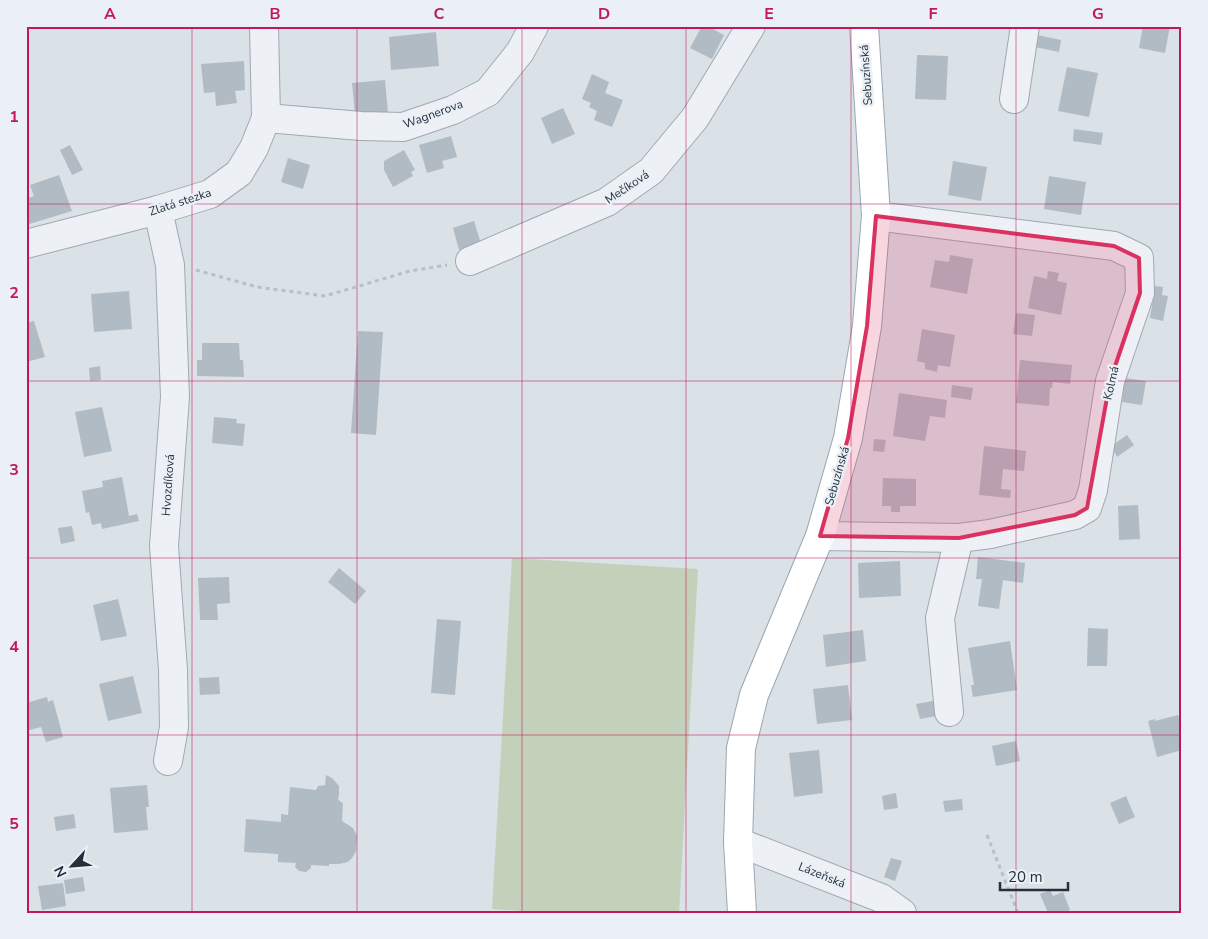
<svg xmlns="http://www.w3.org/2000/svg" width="1208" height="939" font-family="'Nunito Sans',sans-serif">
<rect width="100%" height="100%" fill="#dae1e7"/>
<!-- green -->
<polygon fill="#c3d1bb" points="512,558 698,569 679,913 551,913 492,909"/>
<!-- building -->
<g fill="#b1bbc4">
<polygon points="702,26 707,26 724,35 712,59 690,48"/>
<polygon points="1143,26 1170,26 1165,53 1139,48"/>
<polygon points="436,32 439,66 391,70 389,37"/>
<polygon points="1037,35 1061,40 1059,52 1035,47"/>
<polygon points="917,55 948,56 946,100 915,99"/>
<polygon points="244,61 245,90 235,91 237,103 216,106 215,92 204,93 201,64"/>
<polygon points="1067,67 1098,73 1089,117 1058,111"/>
<polygon points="592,74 609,82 605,93 623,100 612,127 594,120 597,111 589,107 591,103 582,99"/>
<polygon points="385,80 388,113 373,115 373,112 355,114 352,83"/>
<polygon points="563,108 575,134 552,144 541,118"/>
<polygon points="1074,129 1103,133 1101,145 1073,141"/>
<polygon points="451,136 457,157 442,161 444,168 427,173 419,145"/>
<polygon points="70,145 83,170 72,175 60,150"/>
<polygon points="404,150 415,170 411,172 413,176 393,187 384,170 384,161"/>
<polygon points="288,158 310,165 303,189 281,182"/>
<polygon points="953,161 987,167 981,201 948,195"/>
<polygon points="59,175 72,211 26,225 26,199 34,196 30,185"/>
<polygon points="1049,176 1086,182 1081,215 1044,209"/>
<polygon points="474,221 481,244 459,250 453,228"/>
<polygon points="950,255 973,259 967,294 930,287 935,260 949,262"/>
<polygon points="1048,271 1059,273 1057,281 1067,283 1061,315 1028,308 1034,276 1047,279"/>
<polygon points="1155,286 1163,287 1162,295 1168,296 1163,321 1150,318"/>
<polygon points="129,291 132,329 94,332 91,294"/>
<polygon points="1016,313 1035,315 1032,336 1013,334"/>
<polygon points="34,321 45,357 26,362 26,323"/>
<polygon points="922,329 955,335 950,367 938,365 937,372 925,369 925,363 917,361"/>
<polygon points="358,331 383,332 376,435 351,433"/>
<polygon points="202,343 239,343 240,360 243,360 244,377 197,376 197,360 202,360"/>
<polygon points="1020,360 1072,365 1070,384 1053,382 1052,388 1050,388 1049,406 1016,403"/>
<polygon points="100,366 101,380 90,381 89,368"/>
<polygon points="1125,378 1146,381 1142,405 1122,402"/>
<polygon points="952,385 973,388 971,400 951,397"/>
<polygon points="899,393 947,400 945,418 930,416 925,441 893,436"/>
<polygon points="102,407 112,451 84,457 75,412"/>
<polygon points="214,417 237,419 236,423 245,424 243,446 212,443"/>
<polygon points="1127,435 1134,445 1117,457 1111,446"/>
<polygon points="874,439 886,440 884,452 873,451"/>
<polygon points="984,446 1026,451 1024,471 1003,469 1001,489 1011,490 1010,498 979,495"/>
<polygon points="122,477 129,516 137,514 139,521 102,529 101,523 92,525 89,512 86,513 82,491 103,487 102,481"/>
<polygon points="883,478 916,479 916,506 900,506 900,512 891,512 891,506 882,506"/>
<polygon points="1138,505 1140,539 1119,540 1118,506"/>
<polygon points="72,526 75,541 61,544 58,528"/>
<polygon points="978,557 1025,563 1023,583 1003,580 999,609 978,606 982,579 976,579"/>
<polygon points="900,561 901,596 859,598 858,563"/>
<polygon points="339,568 366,591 355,604 328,582"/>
<polygon points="229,577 230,603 217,604 218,620 200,620 198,578"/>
<polygon points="118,599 127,636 101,641 93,605"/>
<polygon points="437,619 461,621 455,695 431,693"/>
<polygon points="1088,628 1108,629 1107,666 1087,666"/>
<polygon points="863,630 866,661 826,667 823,635"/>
<polygon points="1010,641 1017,690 973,697 971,685 974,685 968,648"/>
<polygon points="133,676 142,713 108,721 99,684"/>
<polygon points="219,677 220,694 200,695 199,678"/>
<polygon points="848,685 852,720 817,724 813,689"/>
<polygon points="47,697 48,702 53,700 63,737 46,742 41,727 26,731 26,703"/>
<polygon points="938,700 941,715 920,719 916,704"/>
<polygon points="1178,715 1182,728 1182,750 1157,757 1148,721 1155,719 1155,721"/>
<polygon points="1016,741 1020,761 996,766 992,746"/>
<polygon points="819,750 823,793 794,797 789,753"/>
<polygon points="326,775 332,778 339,786 339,794 338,800 343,803 342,821 353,828 357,836 356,851 352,858 348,862 339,864 329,864 329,866 311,865 311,868 306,872 299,871 295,867 296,863 278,862 278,854 244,852 246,819 281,822 281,814 288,815 290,787 316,790 318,786 325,785"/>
<polygon points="147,785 149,807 146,807 148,830 114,833 110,788"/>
<polygon points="896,793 898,808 884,810 882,796"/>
<polygon points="1126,796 1135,817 1119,824 1110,803"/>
<polygon points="962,799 963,810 945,812 943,801"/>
<polygon points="74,814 76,828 56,831 54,817"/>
<polygon points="891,858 902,861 895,881 884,877"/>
<polygon points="83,877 85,891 66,894 64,880"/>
<polygon points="63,883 66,906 42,910 38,886"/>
<polygon points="1050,890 1053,896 1063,892 1070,910 1063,913 1048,913 1040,894"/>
</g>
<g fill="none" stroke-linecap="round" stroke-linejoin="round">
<!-- minor casing -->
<g stroke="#a0a8b1" stroke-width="30">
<g id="minor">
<polyline points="1014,99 1025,26"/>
<polyline points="266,118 361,126 403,127 453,110 488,92 520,52 534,26"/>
<polyline points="158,210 170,265 175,397 164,546 173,670 174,727 168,761"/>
<polyline points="26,244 158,210 210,194 239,173 254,148 266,118 264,26"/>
<polyline points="470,261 607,202 651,171 695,118 751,26"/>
<polyline points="820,536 959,538 990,534 1075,515 1087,508 1093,490 1110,381 1140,293 1139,258 1114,246 876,216"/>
<polyline points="949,712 940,618 959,538"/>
<polyline points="738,842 881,898 902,913"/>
</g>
</g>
<!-- major casing -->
<g stroke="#99a7b3" stroke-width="30">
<polyline id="major" points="742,913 738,842 741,748 754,695 820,536 848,438 867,326 876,216 864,26"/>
</g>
<!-- path -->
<g stroke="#b9bfc5" stroke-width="3" stroke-dasharray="4 4" stroke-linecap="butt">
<polyline points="196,270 257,287 325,296 410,271 447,265"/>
<polyline points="987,835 1018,913"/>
</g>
<!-- minor -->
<use href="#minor" stroke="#edf1f5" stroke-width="28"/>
<!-- major -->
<use href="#major" stroke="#fff" stroke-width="28"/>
</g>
<!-- marked area -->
<path fill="#da3161" fill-opacity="0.2" stroke="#da3161" stroke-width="4" stroke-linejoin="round" d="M876,216L1114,246L1139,258L1140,293L1110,381L1087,508L1075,515L959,538L820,536L848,438L867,326Z"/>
<!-- grid -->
<path fill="none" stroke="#c2185b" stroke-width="1" stroke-opacity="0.55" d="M192,26V913M357,26V913M522,26V913M686,26V913M851,26V913M1016,26V913M26,204H1182M26,381H1182M26,558H1182M26,735H1182"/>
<g text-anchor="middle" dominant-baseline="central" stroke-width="5" stroke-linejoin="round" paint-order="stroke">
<!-- street labels -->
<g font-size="12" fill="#24303e" stroke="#eaf0f5">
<text transform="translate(866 75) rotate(-94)">Sebuzínská</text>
<text transform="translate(433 114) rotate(-20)">Wagnerova</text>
<text transform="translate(627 187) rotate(-34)">Mečíková</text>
<text transform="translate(180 202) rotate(-18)">Zlatá stezka</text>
<text transform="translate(1111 383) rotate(-77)">Kolmá</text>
<text transform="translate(837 476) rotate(-74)">Sebuzínská</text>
<text transform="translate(168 485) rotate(-86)">Hvozdíková</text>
<text transform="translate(822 875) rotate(22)">Lázeňská</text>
</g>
</g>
<!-- border -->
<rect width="1208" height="939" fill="none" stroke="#eaf0f5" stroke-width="55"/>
<!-- north arrow -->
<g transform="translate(72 866) rotate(244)" stroke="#eaf0f5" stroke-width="4" paint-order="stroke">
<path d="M0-4L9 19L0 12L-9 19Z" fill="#24303e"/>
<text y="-8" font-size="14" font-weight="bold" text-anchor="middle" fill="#24303e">N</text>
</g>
<!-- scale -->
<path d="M1000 882v8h68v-8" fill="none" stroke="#24303e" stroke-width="2.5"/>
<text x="1008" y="882" font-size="15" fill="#24303e" stroke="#eaf0f5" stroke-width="4" paint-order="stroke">20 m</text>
<rect x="28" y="28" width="1152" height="884" fill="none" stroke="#c2185b" stroke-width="2"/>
<g font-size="16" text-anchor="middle" font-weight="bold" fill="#c2185b">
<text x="110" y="19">A</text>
<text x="275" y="19">B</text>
<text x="439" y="19">C</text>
<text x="604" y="19">D</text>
<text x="769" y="19">E</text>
<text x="933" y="19">F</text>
<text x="1098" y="19">G</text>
<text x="14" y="122">1</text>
<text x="14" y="298">2</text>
<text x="14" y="475">3</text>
<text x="14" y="652">4</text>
<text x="14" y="829">5</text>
</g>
</svg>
